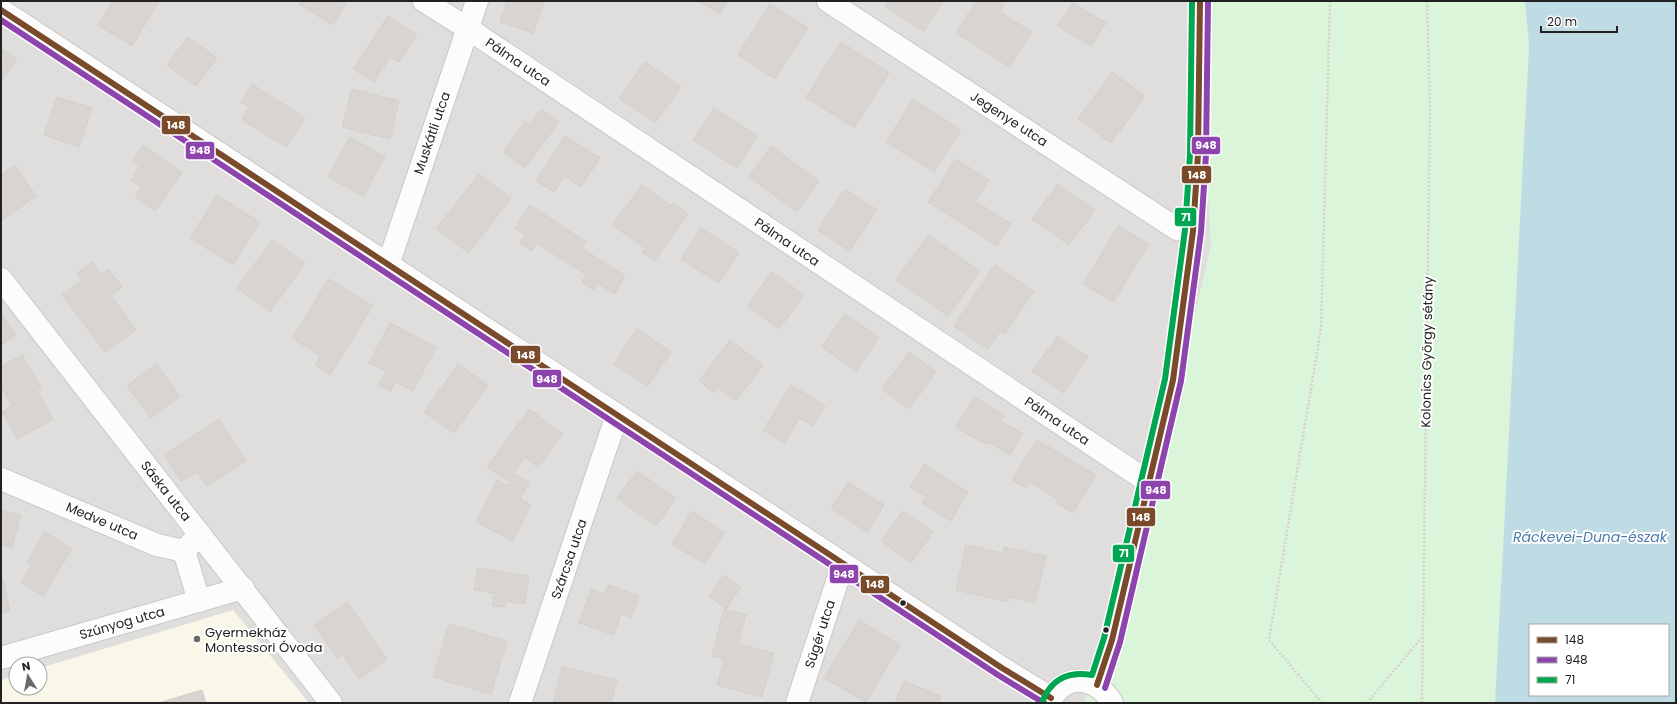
<svg xmlns="http://www.w3.org/2000/svg" width="1677" height="704" font-family="Poppins,sans-serif">
<rect width="100%" height="100%" fill="#f0eeeb"/>
<!-- residential -->
<path fill="#dfdedc" fill-rule="evenodd" d="M1,1H1200L1201,55L1211,246L1136,569L1084,703H1ZM16,664H40V688H16Z"/>
<!-- education -->
<polygon fill="#f8f7e8" points="233,610 309,703 1,703 1,680 16,675 16,688 40,688 40,668"/>
<!-- park -->
<polygon fill="#daf5da" points="1200,1 1525,1 1529,45 1495,703 1084,703 1136,569 1211,246 1201,55"/>
<!-- water -->
<path fill="#bfdbe3" fill-rule="evenodd" d="M1525,1H1676V703H1495L1529,45ZM1530,625H1668V695H1530Z"/>
<!-- building -->
<g fill="#d7d4d2" stroke="#d3d0cc">
<polygon points="113,1 159,1 132,46 98,25"/>
<polygon points="301,1 348,1 332,25 299,4"/>
<polygon points="507,1 544,1 533,33 500,22"/>
<polygon points="699,1 728,1 720,14"/>
<polygon points="889,1 943,1 924,31 885,7"/>
<polygon points="976,1 1006,1 999,12 1032,32 1010,67 956,33"/>
<polygon points="1073,3 1106,23 1091,46 1058,26"/>
<polygon points="770,4 808,28 775,79 738,55"/>
<polygon points="388,16 417,35 399,62 390,57 374,82 353,69"/>
<polygon points="188,37 217,58 196,86 167,65"/>
<polygon points="841,42 889,73 854,128 806,97"/>
<polygon points="1,48 17,59 1,82"/>
<polygon points="645,62 681,87 655,123 619,98"/>
<polygon points="1112,72 1145,96 1111,143 1078,119"/>
<polygon points="252,84 305,118 286,147 242,120 249,107 241,102"/>
<polygon points="352,89 399,101 390,139 342,127"/>
<polygon points="57,97 92,108 79,147 44,135"/>
<polygon points="913,99 961,130 934,172 886,142"/>
<polygon points="714,108 758,136 737,168 693,140"/>
<polygon points="541,109 559,122 525,168 503,152 525,121 530,125"/>
<polygon points="565,136 600,158 581,187 565,176 554,192 536,181"/>
<polygon points="350,137 385,157 363,196 328,177"/>
<polygon points="143,145 182,173 155,211 135,196 141,187 131,180 140,167 132,161"/>
<polygon points="771,146 819,181 797,212 749,177"/>
<polygon points="956,159 989,180 975,201 1011,224 997,246 928,202"/>
<polygon points="15,165 36,196 1,221 1,175"/>
<polygon points="479,174 511,198 469,253 436,229"/>
<polygon points="1058,184 1095,210 1069,245 1032,219"/>
<polygon points="642,185 671,206 673,203 688,214 654,261 642,252 645,248 612,225"/>
<polygon points="845,189 877,210 850,251 818,230"/>
<polygon points="217,195 260,222 233,265 190,238"/>
<polygon points="530,205 586,242 571,265 537,243 532,251 520,243 525,235 515,228"/>
<polygon points="1118,226 1149,244 1113,302 1083,284"/>
<polygon points="701,228 739,253 719,283 681,259"/>
<polygon points="928,235 980,271 948,316 896,280"/>
<polygon points="272,240 305,263 270,312 237,288"/>
<polygon points="582,248 625,276 614,294 598,283 593,290 582,282 587,275 571,265"/>
<polygon points="92,262 101,275 108,269 122,287 111,296 136,330 105,352 62,295 82,280 77,273"/>
<polygon points="995,265 1034,291 1005,334 1000,331 988,349 954,326"/>
<polygon points="772,272 804,295 779,329 747,306"/>
<polygon points="329,279 373,306 330,375 315,365 321,356 292,338"/>
<polygon points="1,313 16,335 1,345"/>
<polygon points="845,314 879,337 856,371 822,347"/>
<polygon points="390,323 436,347 413,391 395,381 390,392 378,385 386,371 369,363"/>
<polygon points="637,329 671,352 648,386 614,364"/>
<polygon points="1058,336 1088,357 1063,393 1032,371"/>
<polygon points="730,340 763,365 736,401 718,387 714,393 699,381"/>
<polygon points="909,352 936,372 909,409 882,389"/>
<polygon points="22,355 41,387 37,389 53,419 18,439 2,412 12,406 1,387 1,367"/>
<polygon points="156,364 180,396 151,418 127,386"/>
<polygon points="458,364 488,385 454,433 424,412"/>
<polygon points="791,385 825,406 813,426 800,418 784,443 763,430"/>
<polygon points="974,397 1004,415 1001,421 1023,434 1010,455 988,442 986,445 956,427"/>
<polygon points="529,409 563,434 538,467 525,457 508,481 487,467"/>
<polygon points="219,419 246,461 207,486 197,472 181,481 164,455"/>
<polygon points="1037,440 1096,475 1073,513 1056,503 1058,499 1030,482 1026,488 1012,480"/>
<polygon points="924,464 968,492 951,521 922,503 926,496 910,487"/>
<polygon points="637,471 676,498 656,526 617,498"/>
<polygon points="514,474 529,482 520,499 531,505 513,541 476,522 497,480 508,486"/>
<polygon points="848,482 884,505 867,532 831,508"/>
<polygon points="1,510 21,515 12,548 1,545"/>
<polygon points="692,511 724,532 705,564 672,544"/>
<polygon points="903,511 933,532 911,563 881,541"/>
<polygon points="45,532 72,549 43,596 21,582 32,565 27,562"/>
<polygon points="966,545 1003,553 1004,547 1046,556 1035,603 1010,597 1008,602 956,590"/>
<polygon points="478,568 529,576 525,604 506,601 505,607 492,606 494,593 474,590"/>
<polygon points="724,575 741,587 726,609 709,596"/>
<polygon points="3,580 10,611 1,613 1,581"/>
<polygon points="608,585 639,596 631,618 621,614 614,635 579,623 591,589 605,594"/>
<polygon points="347,602 387,659 359,679 342,654 337,658 314,625"/>
<polygon points="724,609 746,615 738,644 774,653 762,697 717,685 724,659 712,656"/>
<polygon points="859,620 900,645 866,702 824,678"/>
<polygon points="449,624 507,641 491,694 433,677"/>
<polygon points="562,667 617,680 611,703 553,703"/>
<polygon points="904,681 941,696 938,703 895,703"/>
<polygon points="202,690 206,703 158,703"/>
</g>
<g fill="none" stroke-linecap="round" stroke-linejoin="round">
<!-- minor casing -->
<g stroke="#c9c8c7" stroke-width="24">
<g id="minor">
<polyline points="424,1 467,28 1150,483"/>
<polyline points="828,1 1177,229 1193,231"/>
<polyline points="388,265 477,1"/>
<polyline points="1,279 331,703"/>
<polyline points="1,479 157,545 184,551 200,534"/>
<polyline points="184,551 199,601"/>
<polyline points="1,658 243,588"/>
<polyline points="520,703 617,415"/>
<polyline points="797,703 843,564"/>
</g>
</g>
<!-- tertiary casing -->
<g stroke="#c9c8c7" stroke-width="24">
<g id="tertiary">
<polyline points="1,10 1002,668 1051,698"/>
<polyline points="1097,685 1112,640 1173,380 1193,231 1198,154 1200,1"/>
<path d="M1050,703C1051,697 1054,694 1058,690C1076,671 1102,684 1112,703"/>
</g>
</g>
<!-- path -->
<g stroke="#dccecd" stroke-width="2.5" stroke-dasharray="2 2" stroke-linecap="butt">
<polyline points="1322,703 1269,640 1321,328 1330,1"/>
<polyline points="1367,703 1423,636"/>
<polyline points="1422,703 1430,109 1427,1"/>
</g>
<!-- minor -->
<use href="#minor" stroke="#fdfcfc" stroke-width="22"/>
<!-- tertiary -->
<use href="#tertiary" stroke="#fdfcfc" stroke-width="22"/>
<!-- bus-1 casing -->
<g stroke="#fff" stroke-width="9">
<g id="bus-1">
<polyline points="1,10 1002,668 1051,698"/>
<polyline points="1097,685 1112,640 1173,380 1193,231 1198,154 1200,1"/>
</g>
</g>
<!-- bus-2 casing -->
<g stroke="#fff" stroke-width="9">
<g id="bus-2">
<polyline points="1,20 998,675 1044,703"/>
<polyline points="1105,688 1120,642 1181,381 1201,232 1206,154 1208,1"/>
</g>
</g>
<!-- bus-3 casing -->
<g stroke="#fff" stroke-width="9">
<path id="bus-3" d="M1043,700C1052,678 1070,671 1092,675L1104,638L1165,379L1185,230L1190,154L1192,1"/>
</g>
<!-- bus-1 -->
<use href="#bus-1" stroke="#7a4b2a" stroke-width="6"/>
<!-- bus-2 -->
<use href="#bus-2" stroke="#8e44ad" stroke-width="6"/>
<!-- bus-3 -->
<use href="#bus-3" stroke="#00a651" stroke-width="6"/>
</g>
<!-- markers -->
<g fill="#222" stroke="#fff" stroke-width="1.5">
<circle cx="903" cy="603" r="3.5"/>
<circle cx="1106" cy="630" r="3.5"/>
</g>
<circle fill="#6a6968" stroke="#fff" stroke-width="1.5" cx="197" cy="639" r="4"/>
<g text-anchor="middle" dominant-baseline="central" stroke-width="4" stroke-linejoin="round" paint-order="stroke">
<!-- street labels -->
<g font-size="13" fill="#222" stroke="#fff">
<text transform="translate(518 62) rotate(34)">Pálma utca</text>
<text transform="translate(1009 119) rotate(33)">Jegenye utca</text>
<text transform="translate(432 133) rotate(-71)">Muskátli utca</text>
<text transform="translate(787 242) rotate(34)">Pálma utca</text>
<text transform="translate(1427 352) rotate(-89)">Kolonics György sétány</text>
<text transform="translate(1057 421) rotate(34)">Pálma utca</text>
<text transform="translate(166 491) rotate(52)">Sáska utca</text>
<text transform="translate(102 521) rotate(23)">Medve utca</text>
<text transform="translate(569 559) rotate(-71)">Szárcsa utca</text>
<text transform="translate(122 623) rotate(-16)">Szúnyog utca</text>
<text transform="translate(820 634) rotate(-72)">Sügér utca</text>
</g>
<!-- poi labels -->
<g font-size="13" fill="#222" stroke="#fff" text-anchor="start">
<text x="205" y="632">Gyermekház<tspan x="205" dy="15">Montessori Óvoda</tspan></text>
</g>
<!-- water labels -->
<g font-size="14" font-style="italic" fill="#4a7aab" stroke="#fff">
<text x="1590" y="537">Ráckevei-Duna-észak</text>
</g>
</g>
<g stroke="#fff" stroke-width="1.5">
<rect x="161" y="115" width="30" height="20" rx="4" fill="#7a4b2a"/>
<rect x="1191" y="136" width="30" height="19" rx="4" fill="#8e44ad"/>
<rect x="185" y="141" width="30" height="19" rx="4" fill="#8e44ad"/>
<rect x="1181" y="165" width="31" height="19" rx="4" fill="#7a4b2a"/>
<rect x="1174" y="207" width="23" height="20" rx="4" fill="#00a651"/>
<rect x="510" y="345" width="31" height="19" rx="4" fill="#7a4b2a"/>
<rect x="532" y="369" width="30" height="19" rx="4" fill="#8e44ad"/>
<rect x="1140" y="480" width="31" height="20" rx="4" fill="#8e44ad"/>
<rect x="1126" y="507" width="30" height="20" rx="4" fill="#7a4b2a"/>
<rect x="1112" y="544" width="23" height="19" rx="4" fill="#00a651"/>
<rect x="829" y="564" width="30" height="20" rx="4" fill="#8e44ad"/>
<rect x="860" y="575" width="30" height="19" rx="4" fill="#7a4b2a"/>
</g>
<g font-size="11" text-anchor="middle" font-weight="bold" fill="#fff">
<text x="176" y="129">148</text>
<text x="1206" y="149">948</text>
<text x="200" y="154">948</text>
<text x="1197" y="179">148</text>
<text x="1186" y="221">71</text>
<text x="526" y="359">148</text>
<text x="547" y="383">948</text>
<text x="1156" y="494">948</text>
<text x="1141" y="521">148</text>
<text x="1124" y="557">71</text>
<text x="844" y="578">948</text>
<text x="875" y="588">148</text>
</g>
<!-- border -->
<rect width="1677" height="704" fill="none" stroke="#222222" stroke-width="4"/>
<!-- legend -->
<rect x="1529" y="624" width="140" height="72" fill="#ffffff" stroke="#a7a7a7"/>
<rect x="1537" y="637" width="20" height="6" fill="#7a4b2a" stroke="#a7a7a7"/>
<text x="1565" y="644" font-size="12" fill="#222222">148</text>
<rect x="1537" y="657" width="20" height="6" fill="#8e44ad" stroke="#a7a7a7"/>
<text x="1565" y="664" font-size="12" fill="#222222">948</text>
<rect x="1537" y="677" width="20" height="6" fill="#00a651" stroke="#a7a7a7"/>
<text x="1565" y="684" font-size="12" fill="#222222">71</text>
<!-- north arrow -->
<g transform="translate(28 676) rotate(349)"><circle r="19" fill="#ffffff" stroke="#a7a7a7"/>
<path d="M0-3L7 15L0 10L-7 15Z" fill="#6a6968"/>
<text y="-6" font-size="11" font-weight="bold" text-anchor="middle" fill="#222222">N</text>
</g>
<!-- scale -->
<path d="M1541 26v6h76v-6" fill="none" stroke="#222222" stroke-width="2"/>
<text x="1547" y="26" font-size="12" fill="#222222" stroke="#ffffff" stroke-width="3" paint-order="stroke">20 m</text>
</svg>
